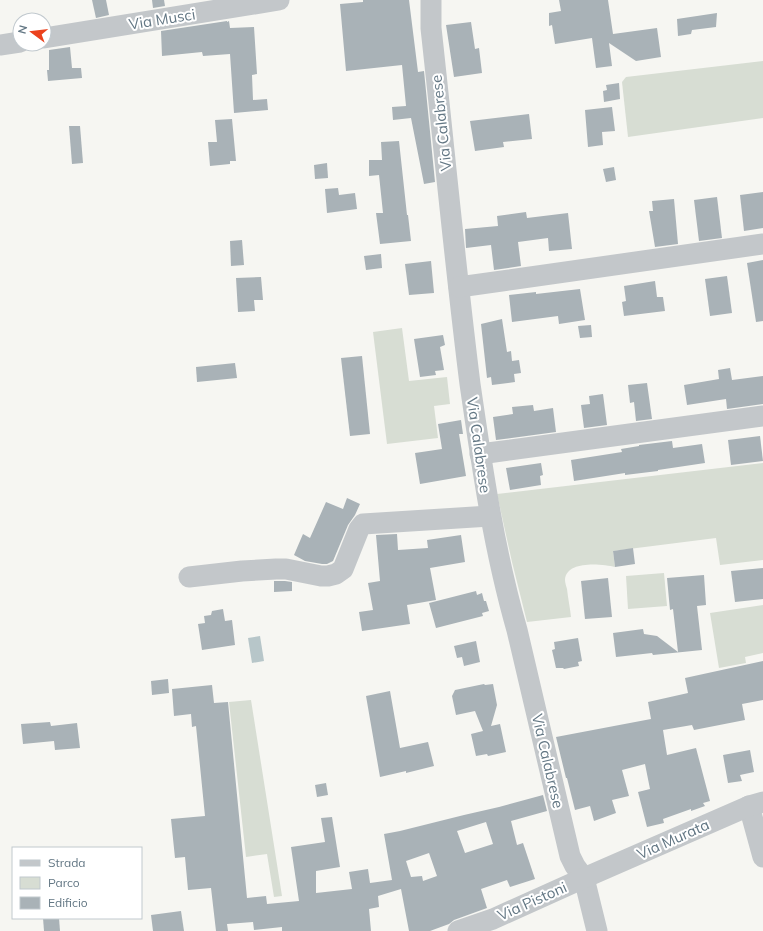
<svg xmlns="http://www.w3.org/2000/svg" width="763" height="931" font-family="Mulish,sans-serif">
<rect width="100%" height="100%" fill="#f6f6f2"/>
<!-- green -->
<g fill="#d7ddd3">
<polygon points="763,61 763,118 628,137 622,82 626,77"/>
<polygon points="402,328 409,381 447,377 450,404 434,406 438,438 387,444 373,332"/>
<path d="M763,463V560L720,565L716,538L613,551L615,567C602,564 566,560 565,580C565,582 566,586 567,589C568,598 570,608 571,617L527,622L512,562L497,494Z"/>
<polygon points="664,573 667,606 628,609 626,576"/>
<polygon points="763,605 763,653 745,657 746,663 719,668 710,613"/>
<polygon points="251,700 282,896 274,897 267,854 246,857 229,702"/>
</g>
<!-- water -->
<polygon fill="#b7c6c9" points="260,636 264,661 252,663 248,638"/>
<!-- building -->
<g fill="#a9b2b7" fill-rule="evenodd">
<polygon points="92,0 106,0 109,15 96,18"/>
<polygon points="152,0 164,0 165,6 153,8"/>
<polygon points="363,0 409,0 418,72 424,71 435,182 424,184 411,118 393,120 392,107 406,106 402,65 346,71 340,4 363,2"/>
<polygon points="559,0 608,0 613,34 657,28 661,57 636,61 609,43 612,66 596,68 592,38 555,44 552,25 549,26 549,13 561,11"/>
<polygon points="717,13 716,27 692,30 691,34 678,36 677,19"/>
<polygon points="227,21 227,22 229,21 230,28 254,27 257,74 252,75 253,100 267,99 268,110 234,113 230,54 203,56 202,52 162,56 161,31"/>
<polygon points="471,22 475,49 479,48 482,73 454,77 446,25"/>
<polygon points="70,47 72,68 81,68 82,78 48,81 47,70 49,70 49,50"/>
<polygon points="619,83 620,99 604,102 603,91 607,90 606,85"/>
<polygon points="612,107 615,131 602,132 603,145 588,147 585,110"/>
<polygon points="529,114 532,139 503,142 504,147 475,151 470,121"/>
<polygon points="232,119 236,161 230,161 230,164 210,166 208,142 217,142 215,120"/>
<polygon points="69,126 80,126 83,163 72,164"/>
<polygon points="399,141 407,215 408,215 411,241 380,244 376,213 383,213 379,175 369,176 369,160 382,160 381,142"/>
<polygon points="327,163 328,178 315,179 314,165"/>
<polygon points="614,167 616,180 606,182 603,169"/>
<polygon points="338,188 339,195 355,193 357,209 327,213 325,189"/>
<polygon points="763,192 763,228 744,231 740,195"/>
<polygon points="717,197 722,238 699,241 694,200"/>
<polygon points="674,199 678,244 655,247 649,211 653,211 652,201"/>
<polygon points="526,212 527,218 568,213 572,249 549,251 548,238 518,242 521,266 494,270 491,245 466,248 465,229 498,226 497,216"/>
<polygon points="242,240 244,265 231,266 230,241"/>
<polygon points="381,254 382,268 366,270 364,256"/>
<polygon points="763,260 763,321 756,322 747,263"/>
<polygon points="431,261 434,293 409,295 405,264"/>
<polygon points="727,276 732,313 710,316 705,279"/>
<polygon points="261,277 263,300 254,300 255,311 238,312 236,278"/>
<polygon points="655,281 657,297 663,297 665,311 624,316 622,302 626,301 624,286"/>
<polygon points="580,289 585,320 559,324 558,316 512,322 509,295 536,292 536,294"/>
<polygon points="502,319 507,352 511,351 512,361 519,360 521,373 514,374 515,382 492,385 491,377 487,378 481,324"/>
<polygon points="591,325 592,337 580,338 578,326"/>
<polygon points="443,335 445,345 440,347 444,370 435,371 436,375 420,377 414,339"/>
<polygon points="362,356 370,434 350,436 341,358"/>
<polygon points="235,363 237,378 197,382 196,367"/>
<polygon points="730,368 732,380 763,376 763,404 727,409 726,399 687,405 684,385 719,379 718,370"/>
<polygon points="647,383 652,419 636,421 634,402 630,403 628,385"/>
<polygon points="603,394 607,425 584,428 581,405 590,404 589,396"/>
<polygon points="533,405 534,411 553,408 556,432 496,440 493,417 513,414 512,407"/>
<polygon points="461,420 463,434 459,434 466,476 420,484 415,453 442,449 438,424"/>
<polygon points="760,436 763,461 731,465 728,440"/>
<polygon points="672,441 673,448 702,444 705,463 658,470 658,471 625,475 625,473 574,481 571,460 622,452 621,449 639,446 639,445"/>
<polygon points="541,463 543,475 540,476 541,485 510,490 506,468"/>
<polygon points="347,498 360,504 355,515 348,525 333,561 327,564 322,564 305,561 294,555 303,534 310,538 326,502 343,509"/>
<polygon points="397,534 398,550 428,548 427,540 461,535 465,562 430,568 436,600 407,605 410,624 362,631 359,612 373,610 368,583 380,581 376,535"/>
<polygon points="633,548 635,564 615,567 613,551"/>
<polygon points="763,568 763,599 735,602 731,571"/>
<polygon points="704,575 706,605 697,606 702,650 653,655 652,653 616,657 613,633 643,629 644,634 657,636 678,652 673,609 670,610 667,578"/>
<polygon points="608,578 612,617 585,619 581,581"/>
<polygon points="274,581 285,581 292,582 292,591 274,592"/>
<polygon points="476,591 477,595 482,593 484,601 486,601 489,611 482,613 483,616 436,628 429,603"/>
<polygon points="223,609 225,621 232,620 235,645 202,650 198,624 205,623 204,616 211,615 212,611"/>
<polygon points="578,638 582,661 578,662 579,666 564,669 563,668 556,668 552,650 555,649 554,642"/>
<polygon points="476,641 480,662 464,666 462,657 457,658 454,646"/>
<polygon points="763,661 763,700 742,704 745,720 694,730 692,725 663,730 667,755 696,748 710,801 703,803 705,806 691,811 691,809 663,819 664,823 647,827 638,792 650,789 645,764 622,770 629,796 612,800 616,813 594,821 590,806 575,810 567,778 566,778 556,737 651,719 648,702 688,693 685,678"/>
<polygon points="168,679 169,693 152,695 151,681"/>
<polygon points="484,684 485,685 493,684 497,705 491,726 500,724 506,752 488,756 487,754 476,756 471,734 483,731 475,711 456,715 452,696 455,690"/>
<path d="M212,685L214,703L228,702L247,898L266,896L267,904L299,901L291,847L325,842L321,818L332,817L340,867L316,871V893L352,889L349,872L368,869L370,883L392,880L384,834L400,831L464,815L499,807L543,795L547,811L511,821L517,845L523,843L535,879L510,887L507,880L481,889L487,908L454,920L449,924L430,931H409L401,889L378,896L379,907L369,909L371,931H282V927L254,930L253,922L227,924L228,931H216L211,888L188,890L185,857L175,858L171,819L205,816L196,726L192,727L191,714L174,716L172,689ZM486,822L493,844L465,853L457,831ZM429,853L437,876L423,881L422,876L411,877L406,861Z"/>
<polygon points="390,691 400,748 428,742 434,766 406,773 406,771 380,777 366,696"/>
<polygon points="50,722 51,726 77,723 80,748 55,750 54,741 23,744 21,724"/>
<polygon points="750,750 754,772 740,775 742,781 728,783 723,755"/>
<polygon points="326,783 328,795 317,797 315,785"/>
<polygon points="181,911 184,931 153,931 151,915"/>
<polygon points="43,918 59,918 60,931 44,931"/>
</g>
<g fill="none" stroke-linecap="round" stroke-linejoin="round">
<!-- minor -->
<g stroke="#c3c7ca" stroke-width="21">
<path d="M431,0V28C444,146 455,265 470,384C482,467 494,550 517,630L570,856L575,866L584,878L597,931"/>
<polyline points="44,38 279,0"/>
<polyline points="0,45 20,42"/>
<polyline points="459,287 763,244"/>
<polyline points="480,454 763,416"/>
<polyline points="189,577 242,571 276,569 286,569 321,576 328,576 336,574 343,569 359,529 363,524 490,516"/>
<polyline points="749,806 763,857"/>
<polyline points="458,931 493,919 584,878 749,806 763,802"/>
</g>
</g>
<g text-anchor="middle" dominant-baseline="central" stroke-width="4" stroke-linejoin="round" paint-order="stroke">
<!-- street labels -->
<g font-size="15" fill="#637784" stroke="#fff">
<text transform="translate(162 19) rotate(-9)">Via Musci</text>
<text transform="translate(441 123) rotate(-96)">Via Calabrese</text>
<text transform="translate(479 445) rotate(82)">Via Calabrese</text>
<text transform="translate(548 761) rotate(77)">Via Calabrese</text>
<text transform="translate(673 839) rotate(-24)">Via Murata</text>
<text transform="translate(532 901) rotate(-24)">Via Pistoni</text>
</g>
</g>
<!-- legend -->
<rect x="12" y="847" width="130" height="72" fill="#ffffff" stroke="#c1c9ce"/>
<rect x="20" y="860" width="20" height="6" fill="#c3c7ca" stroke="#c1c9ce"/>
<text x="48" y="867" font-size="12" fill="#637784">Strada</text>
<rect x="20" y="877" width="20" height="12" fill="#d7ddd3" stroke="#c1c9ce"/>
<text x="48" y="887" font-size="12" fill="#637784">Parco</text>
<rect x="20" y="897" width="20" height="12" fill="#a9b2b7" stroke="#c1c9ce"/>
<text x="48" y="907" font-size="12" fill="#637784">Edificio</text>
<!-- north arrow -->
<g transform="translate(32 32) rotate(285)"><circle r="19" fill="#ffffff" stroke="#c1c9ce"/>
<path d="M0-3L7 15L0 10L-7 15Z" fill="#eb421d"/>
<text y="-6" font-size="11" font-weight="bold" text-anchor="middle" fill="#637784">N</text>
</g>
</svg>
